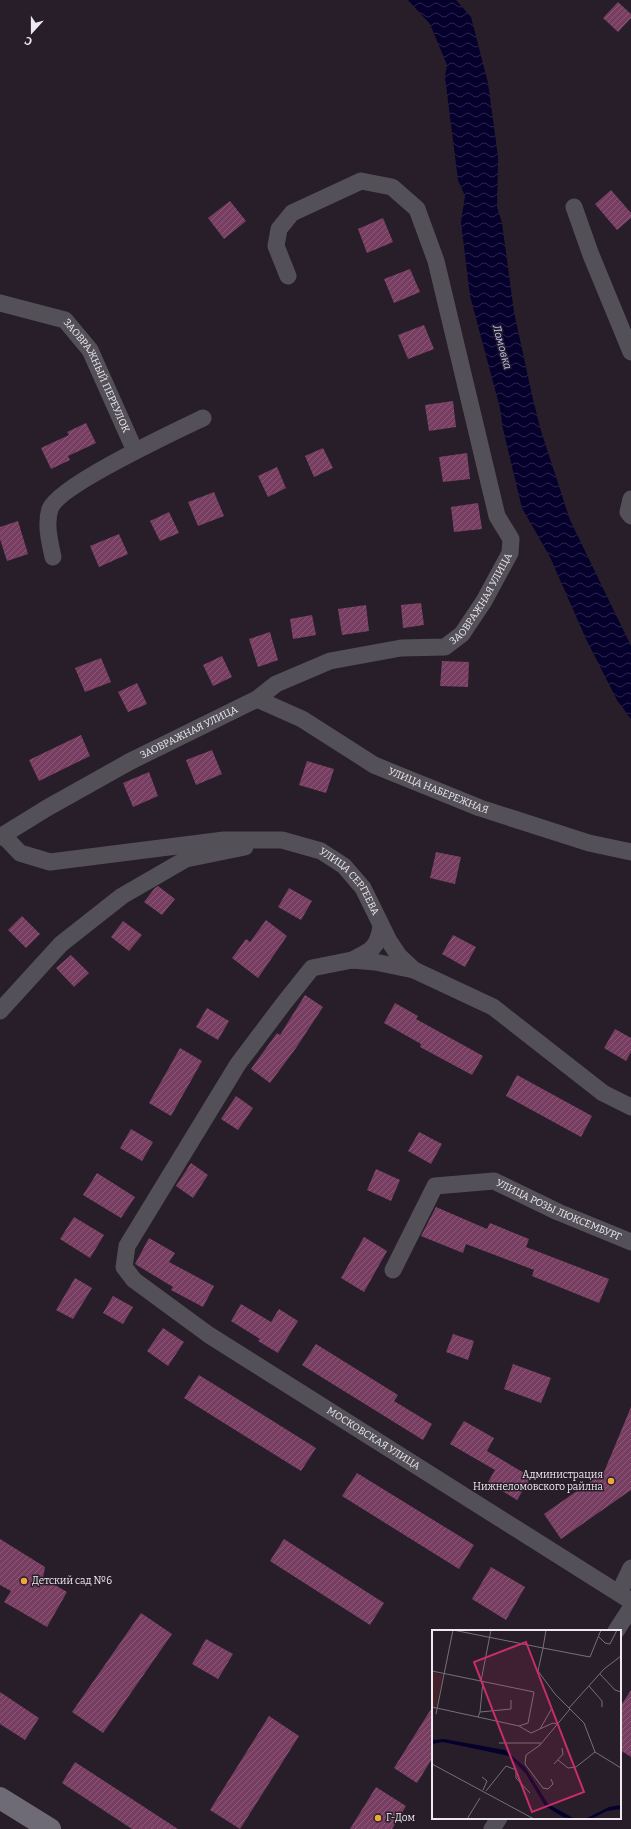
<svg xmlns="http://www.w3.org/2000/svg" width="631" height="1829" font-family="Bitter,serif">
<defs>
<pattern id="water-waves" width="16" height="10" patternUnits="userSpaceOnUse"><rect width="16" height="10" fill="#06002d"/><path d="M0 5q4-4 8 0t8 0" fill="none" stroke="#2b254c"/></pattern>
<pattern id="building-hatch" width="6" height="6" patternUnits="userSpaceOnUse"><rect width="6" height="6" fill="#773e62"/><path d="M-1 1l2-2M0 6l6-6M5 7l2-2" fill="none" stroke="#8b5a79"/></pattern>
</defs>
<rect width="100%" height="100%" fill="#271e29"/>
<!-- water -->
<polygon fill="url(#water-waves)" points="408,0 456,0 471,17 488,83 498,157 497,207 502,223 514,312 532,395 541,431 570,520 631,646 631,719 617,700 586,639 550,557 522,508 503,429 500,408 470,296 461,222 465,196 458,180 445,77 447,65 430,24"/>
<!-- building -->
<g fill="url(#building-hatch)">
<polygon points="618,2 631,14 631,18 618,32 603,18"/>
<polygon points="611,190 631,213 631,218 617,230 595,204"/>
<polygon points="230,201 246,221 224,239 208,218"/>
<polygon points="383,218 393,242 367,253 358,229"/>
<polygon points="410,269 420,292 394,303 384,279"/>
<polygon points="424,325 434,349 408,359 398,335"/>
<polygon points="453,401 456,427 429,431 425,405"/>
<polygon points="86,423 96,443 68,456 70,460 51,469 41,448 69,435 67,432"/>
<polygon points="323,448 333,468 314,477 305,456"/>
<polygon points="467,453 470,479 443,482 439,457"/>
<polygon points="277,467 286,488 268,497 258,476"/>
<polygon points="214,492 224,516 198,526 188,502"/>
<polygon points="478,503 482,529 454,532 451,507"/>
<polygon points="169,512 179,533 160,541 150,521"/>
<polygon points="18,521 28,554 7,561 0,539 0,527"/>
<polygon points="119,534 128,554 99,567 90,546"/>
<polygon points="421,603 424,625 403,628 401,605"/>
<polygon points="366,605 369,631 342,635 338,609"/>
<polygon points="312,615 316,635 293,639 290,619"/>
<polygon points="270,632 278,660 258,667 249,639"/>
<polygon points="222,656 232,677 213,686 203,665"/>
<polygon points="101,658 111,682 85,692 75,668"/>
<polygon points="442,661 469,662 468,687 440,686"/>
<polygon points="137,683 147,704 128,712 118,692"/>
<polygon points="81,735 90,756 39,781 29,760"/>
<polygon points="212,750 222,774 196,785 186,760"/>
<polygon points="307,761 334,769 326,793 299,785"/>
<polygon points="149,772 158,796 133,807 123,783"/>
<polygon points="436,852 461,857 455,884 430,878"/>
<polygon points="158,886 175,899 162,915 144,902 154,889"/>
<polygon points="289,888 312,901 301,920 278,907"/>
<polygon points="22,916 40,934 26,948 8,930"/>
<polygon points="266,920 287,936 258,978 232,958 246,939 250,942"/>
<polygon points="123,921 142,935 129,951 111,937"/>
<polygon points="453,935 476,947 465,967 442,954"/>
<polygon points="71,955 89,973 74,987 56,968"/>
<polygon points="305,995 323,1007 296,1048 270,1083 251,1069 277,1033 280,1035"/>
<polygon points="395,1003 418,1016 416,1019 483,1056 472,1075 420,1047 421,1044 384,1023"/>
<polygon points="207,1008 229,1021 218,1040 196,1027"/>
<polygon points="615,1029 631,1038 631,1052 626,1061 604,1048"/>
<polygon points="180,1048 202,1061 171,1116 149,1103"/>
<polygon points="517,1075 592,1116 581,1137 506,1096"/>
<polygon points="236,1096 253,1108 238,1130 221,1119"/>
<polygon points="131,1129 153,1142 142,1161 120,1148"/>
<polygon points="419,1132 442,1144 431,1164 408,1151"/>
<polygon points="191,1163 208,1175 193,1198 176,1186"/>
<polygon points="376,1169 400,1180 391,1201 367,1190"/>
<polygon points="97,1173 135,1197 121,1218 83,1195"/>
<polygon points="436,1207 487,1229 490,1223 529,1239 526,1247 609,1279 599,1303 532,1276 534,1270 466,1244 463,1253 421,1236"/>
<polygon points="74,1217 104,1235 90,1258 60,1239"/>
<polygon points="364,1237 387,1251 364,1292 341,1278"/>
<polygon points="149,1238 175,1253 169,1262 214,1286 203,1307 171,1290 173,1287 135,1264"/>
<polygon points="75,1278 92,1288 73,1319 56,1310"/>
<polygon points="113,1296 133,1307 123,1324 103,1313"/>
<polygon points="241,1304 271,1322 279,1309 298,1321 278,1353 258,1341 260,1339 231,1321"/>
<polygon points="163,1328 184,1342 168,1366 147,1351"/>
<polygon points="453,1334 474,1341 468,1360 446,1352"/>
<polygon points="316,1344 398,1395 394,1401 432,1424 423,1440 302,1365"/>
<polygon points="513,1364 551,1378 541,1403 504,1389"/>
<polygon points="199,1375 316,1448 301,1471 184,1398"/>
<polygon points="631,1407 631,1490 561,1539 544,1514 604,1472"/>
<polygon points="464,1421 494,1438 487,1451 531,1477 517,1500 488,1482 495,1470 450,1444"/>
<polygon points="357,1473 474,1545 459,1569 342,1496"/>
<polygon points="0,1539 45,1567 43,1578 67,1592 47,1627 4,1602 11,1591 0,1585"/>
<polygon points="284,1539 384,1603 370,1625 270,1561"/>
<polygon points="491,1567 525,1587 506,1620 472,1599"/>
<polygon points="141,1613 172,1634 103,1733 72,1712"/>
<polygon points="206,1639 233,1654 218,1679 192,1664"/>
<polygon points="631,1690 631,1757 620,1750 620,1707"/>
<polygon points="0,1692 39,1718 25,1740 0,1724"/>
<polygon points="433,1706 433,1757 417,1783 394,1768"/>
<polygon points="269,1716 299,1736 240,1829 210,1810"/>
<polygon points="75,1762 178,1829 132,1829 62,1783"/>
<polygon points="376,1787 406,1806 392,1829 350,1829"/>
</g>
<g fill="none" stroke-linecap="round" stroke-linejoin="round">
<!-- minor -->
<g stroke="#535157" stroke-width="17">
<polyline points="574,207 591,255 631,352"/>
<path id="s1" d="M0,303L65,320L90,350L135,451"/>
<polyline points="631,499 628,512 631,516"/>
<path d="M53,557C50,543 45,524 50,509C58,486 176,431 203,418"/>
<path id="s2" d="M257,699L302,719L374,765L480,808L589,843L631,852"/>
<path id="s3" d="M4,836L20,853L50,862L224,840H282L321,851L344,866L363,888L389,941L399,956L414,970L493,1007L603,1093L631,1107"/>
<path id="s4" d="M0,837L47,808L129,762L257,699L276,684L330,661L401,648L445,647L462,634L484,601L510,553L511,539L497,516L436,261L417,209L392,187L361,181L292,213L279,229L276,246L288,276"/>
<path d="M352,960C371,951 378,948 381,926"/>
<path id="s5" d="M414,970L375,962L352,960L312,968L284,1003L238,1064L127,1246L124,1267L134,1280L209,1335L631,1601"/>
<polyline points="0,1011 61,944 122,896 186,859 245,847"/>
<path id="s6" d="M393,1270L435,1186L494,1181L558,1212L631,1242"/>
<polyline points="619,1593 631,1568"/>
<polyline points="616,1631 631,1608"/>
<polyline points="492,1829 499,1818"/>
</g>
<!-- secondary -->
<polyline stroke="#6e6b76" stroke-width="22" points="0,1798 50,1829"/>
</g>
<!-- markers -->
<g fill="#f0a63f" stroke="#271e29" stroke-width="1.5">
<circle cx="611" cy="1481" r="4"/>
<circle cx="24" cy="1581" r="4"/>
<circle cx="378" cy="1818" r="4"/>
</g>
<g text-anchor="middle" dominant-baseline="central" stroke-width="3" stroke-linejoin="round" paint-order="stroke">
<!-- street labels -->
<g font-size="10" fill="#eee8ef" stroke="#271e29">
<text stroke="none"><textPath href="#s1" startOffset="132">ЗАОВРАЖНЫЙ ПЕРЕУЛОК</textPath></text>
<text stroke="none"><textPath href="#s4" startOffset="552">ЗАОВРАЖНАЯ УЛИЦА</textPath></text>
<text stroke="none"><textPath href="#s4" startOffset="216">ЗАОВРАЖНАЯ УЛИЦА</textPath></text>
<text stroke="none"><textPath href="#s2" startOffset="204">УЛИЦА НАБЕРЕЖНАЯ</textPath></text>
<text stroke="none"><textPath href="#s3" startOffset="371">УЛИЦА СЕРГЕЕВА</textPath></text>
<text stroke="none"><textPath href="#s6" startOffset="224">УЛИЦА РОЗЫ ЛЮКСЕМБУРГ</textPath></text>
<text stroke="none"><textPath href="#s5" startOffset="763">МОСКОВСКАЯ УЛИЦА</textPath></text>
</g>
<!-- poi labels -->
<g font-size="10" fill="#eee8ef" stroke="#271e29" text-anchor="start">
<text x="603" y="1475" text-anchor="end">Администрация<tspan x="603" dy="12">Нижнеломовского райлна</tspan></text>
<text x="32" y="1581">Детский сад №6</text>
<text x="386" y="1818">Г-Дом</text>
</g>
<!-- water labels -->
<g font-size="11" font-style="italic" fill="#bcc5f9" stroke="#271e29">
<text transform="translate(502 347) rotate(75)">Ломовка</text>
</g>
</g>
<!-- overview -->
<g transform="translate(432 1630)">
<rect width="189" height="189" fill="#271e29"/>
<path d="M0,42L11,45L4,80L0,78Z" fill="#442029"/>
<path d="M12,109L73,120L93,137L116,174L143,189L131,187L113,176L94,144L77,126L11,112L0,114V110ZM189,175V179L175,181L159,189H153L177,177Z" fill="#06002d"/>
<path fill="none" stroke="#776f78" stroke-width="1" d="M21,0L111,18L114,0M169,0L158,27L111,18L106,41L123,64L152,93L163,122L189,138M167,7L173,13L178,14L185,0M0,41L102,62L96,93L87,96M168,44L183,60L189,62M49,51L59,0M157,56L170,71V77M0,77L87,96L99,103L121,93L125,94M137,78L172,39L189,26M48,82L51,51M4,84L21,0M46,87L48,82L79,79V70M108,99L120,78M67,113H109M126,130L136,138L144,137L163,122M0,134L102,189M122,134L131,124L130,118M50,147L55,151L51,160M119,149L121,154L116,159L111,158L93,134L94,125L108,115L138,79M54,161L74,136L84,140V148L98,163M35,189L48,168"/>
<path fill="#c62d6a" fill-opacity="0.15" stroke="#c62d6a" stroke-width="2" d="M94,12L152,162L100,182L42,32Z"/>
<rect width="189" height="189" fill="none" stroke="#eee8ef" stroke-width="2"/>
</g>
<!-- north arrow -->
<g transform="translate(32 32) rotate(201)" stroke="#271e29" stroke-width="3" paint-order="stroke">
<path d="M0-3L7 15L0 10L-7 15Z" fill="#eee8ef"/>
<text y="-6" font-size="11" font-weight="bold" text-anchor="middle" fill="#eee8ef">С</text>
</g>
</svg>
